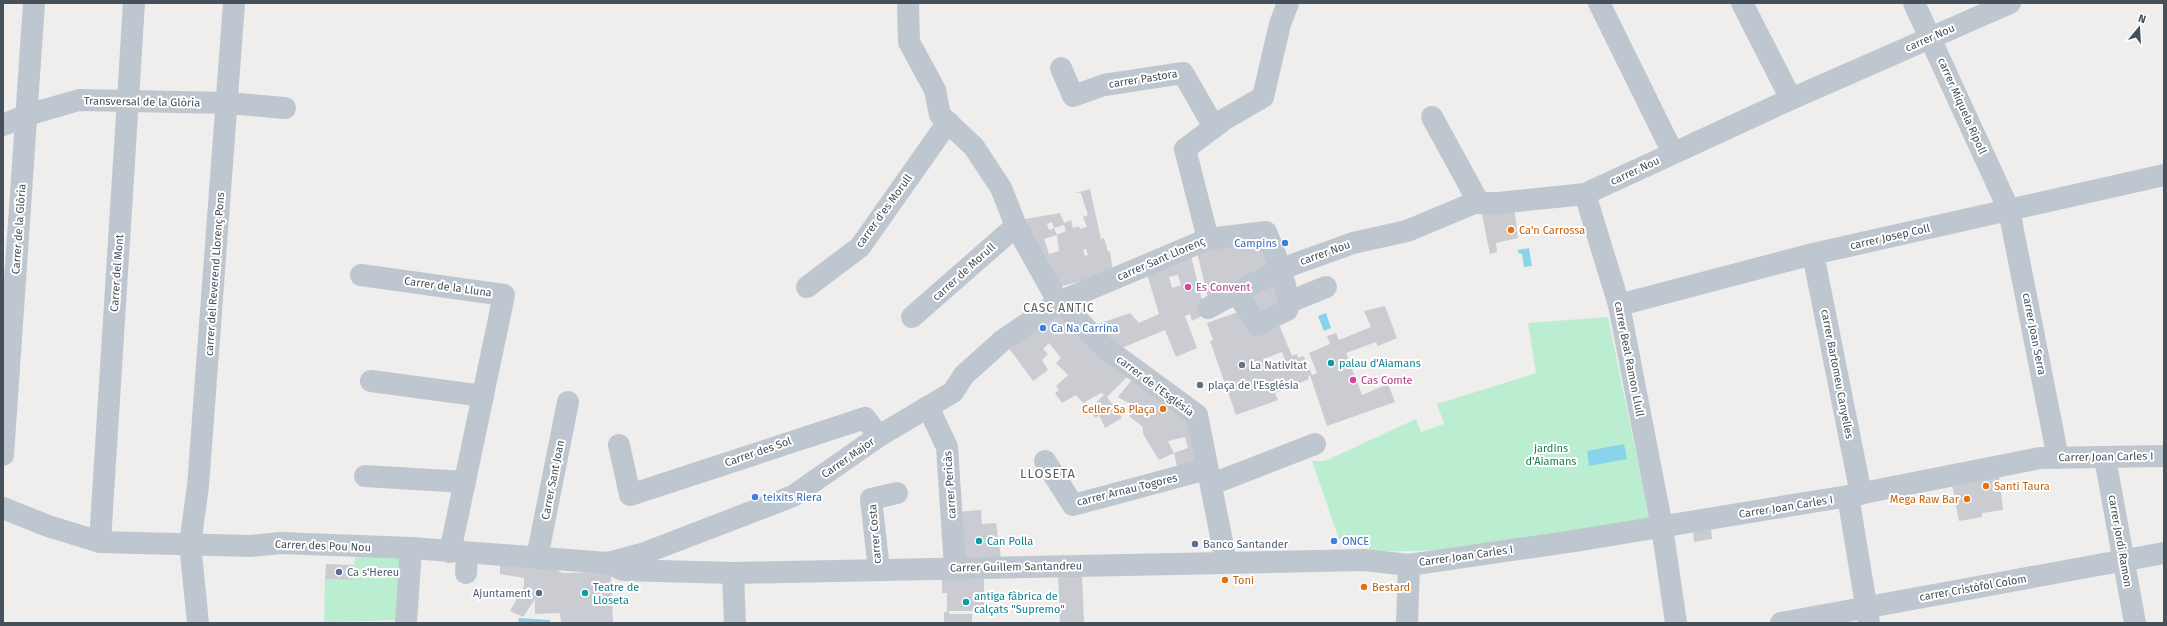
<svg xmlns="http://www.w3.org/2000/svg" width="2167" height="626" font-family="'Fira Sans',sans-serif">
<rect width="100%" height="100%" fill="#f0eded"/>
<!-- green -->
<g fill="#bbeed0">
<polygon points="1608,317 1650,520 1485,549 1370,552 1367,541 1339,539 1312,461 1325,461 1416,419 1421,432 1444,424 1437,404 1536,373 1528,323"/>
<polygon points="356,547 411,548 406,620 324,622 325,579 353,580"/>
</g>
<!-- water -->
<g fill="#89d4eb">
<polygon points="1529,248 1532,266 1524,267 1522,254 1518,253 1518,250"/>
<polygon points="1326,313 1331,328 1324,331 1318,316"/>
<polygon points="1624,444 1627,459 1589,466 1587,451"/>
<polygon points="519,618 550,620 550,623 518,623"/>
</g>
<!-- building -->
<g fill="#caccd2" fill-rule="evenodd">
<path d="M1090,189L1101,239L1104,238L1108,252L1110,251L1113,272L1052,289L1020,220L1060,213L1064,223L1071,220L1073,228L1079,226L1080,229L1087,227L1083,217L1088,215L1084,203L1081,193H1076ZM1052,222L1054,228L1064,225L1066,231L1057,235L1059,251L1049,254L1044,239L1057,235L1054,228L1049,230L1047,224ZM1086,249L1088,255L1085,256L1083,250Z"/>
<polygon points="1514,207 1518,238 1496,243 1497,252 1490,254 1481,210"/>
<polygon points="1255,240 1264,246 1274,270 1209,303 1197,252"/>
<path d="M1191,256L1203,305L1200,317L1192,321L1190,314L1185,316L1197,348L1176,357L1165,330L1117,350L1092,326L1130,313L1139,323L1159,314L1146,271ZM1178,275L1181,285L1172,288L1169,277Z"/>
<polygon points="1277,277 1284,301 1255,318 1241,293"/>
<path d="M1385,306L1397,338L1378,346L1376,342L1346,353L1362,395L1388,384L1395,402L1327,426L1310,375L1308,377L1309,379L1275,393L1278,400L1236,415L1210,341L1213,340L1207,323L1243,310L1279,325L1292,356L1297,354L1298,358L1304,356L1312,375L1317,373L1309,353L1330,344L1327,336L1336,333L1339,340L1371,327L1364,311ZM1282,352L1286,363L1267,371L1263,359Z"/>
<polygon points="1059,310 1131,373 1107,397 1122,418 1105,428 1099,415 1096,418 1088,410 1104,395 1101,393 1083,403 1076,395 1062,403 1055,393 1059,390 1056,386 1068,375 1056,363 1061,358 1049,343 1043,349 1048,354 1042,360 1048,370 1033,381 1008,347"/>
<path d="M1134,377L1193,418L1201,465L1178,471L1174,453L1159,460L1143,434V427L1129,416L1135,407L1118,397ZM1185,437L1188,448L1174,453L1168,441Z"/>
<polygon points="1999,476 2003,510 1982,513 1982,517 1959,521 1952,484"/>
<polygon points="981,510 982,524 996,523 1001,558 960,559 956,512"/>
<polygon points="1711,528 1712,539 1694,542 1693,531"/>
<polygon points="500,558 546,564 562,573 611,572 613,623 561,623 560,613 535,614 535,599 523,617 510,611 524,586 524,578 500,574"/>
<polygon points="326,564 354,565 353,580 325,579"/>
<polygon points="1058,574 1082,574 1084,623 1060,623"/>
<polygon points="942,577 984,577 984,611 949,611 949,614 972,614 972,623 944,623 944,612 947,612 947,593 942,593"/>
</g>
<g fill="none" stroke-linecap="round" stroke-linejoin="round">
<!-- minor -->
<g stroke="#bec7d0" stroke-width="22">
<polyline points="908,3 909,42 935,90 940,115 974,147 1001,188 1016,226 1055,296 1104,347 1197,415 1226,562"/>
<polyline points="1599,3 1673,153"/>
<polyline points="1742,3 1791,99"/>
<polyline points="1914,3 2009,210 2058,458"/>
<polyline points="1061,68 1073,96 1104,85 1183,73 1214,127"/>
<polyline points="1432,117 1479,203"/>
<polyline points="3,125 27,115 79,100 228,103 285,108"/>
<polyline points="1585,194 1619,305 1662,527 1676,623"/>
<polyline points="1208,239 1185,149 1225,119 1263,97 1280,24 1288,3"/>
<polyline points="1813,254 1861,494"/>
<polyline points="361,275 504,295 450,552"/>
<polyline points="807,287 860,247 948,122"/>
<polyline points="1289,302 1326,287"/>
<polyline points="1619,305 1813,254 2164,175"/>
<polyline points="1208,308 1281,269 1289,302 1287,310 1257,325 1237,293"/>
<polyline points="912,317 1016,226"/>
<polyline points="371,381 483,396"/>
<polyline points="928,407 947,447 955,568"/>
<polyline points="619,445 630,495 865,418 879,436"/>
<polyline points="3,455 34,3"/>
<polyline points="2105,458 2135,623"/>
<polyline points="1045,461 1073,505 1207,469"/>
<polyline points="365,476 465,482"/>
<polyline points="1212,484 1315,444"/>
<polyline points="1848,496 1869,623"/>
<polyline points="3,508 48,526 100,542 250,546 281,543 411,548 608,563 623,570 733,573 1364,560 1409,565 1574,541 1848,496 2040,458 2164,456"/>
<polyline points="100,542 134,3"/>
<polyline points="537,558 568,402"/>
<polyline points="608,563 642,554 793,496 879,436 953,392 964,375 1003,340 1059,302 1208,239 1266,232 1281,269 1353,243 1407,231 1474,203 1498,203 1585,194 1791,99 2010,3"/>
<polyline points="879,570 871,499 897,493"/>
<polyline points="466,573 467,553"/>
<polyline points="733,573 735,623"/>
<polyline points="198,623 190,544 198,486 234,3"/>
<polyline points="406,623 411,548"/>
<polyline points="1407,623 1409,565"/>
<polyline points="1781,623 2164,553"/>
</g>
</g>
<!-- markers -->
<g fill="#e8710a" stroke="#fff" stroke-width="1.5">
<circle cx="1511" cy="230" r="4"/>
<circle cx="1163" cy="409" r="4"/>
<circle cx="1986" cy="486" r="4"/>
<circle cx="1967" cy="499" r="4"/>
<circle cx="1225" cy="580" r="4"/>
<circle cx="1364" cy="587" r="4"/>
</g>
<g fill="#3f7fe0" stroke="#fff" stroke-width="1.5">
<circle cx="1285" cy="243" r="4"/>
<circle cx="1043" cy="328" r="4"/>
<circle cx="755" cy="497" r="4"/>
<circle cx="1334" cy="541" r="4"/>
</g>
<g fill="#d1479c" stroke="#fff" stroke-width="1.5">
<circle cx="1188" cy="287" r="4"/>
<circle cx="1353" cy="380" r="4"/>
</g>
<g fill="#0f9aa8" stroke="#fff" stroke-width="1.5">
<circle cx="1331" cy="363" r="4"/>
<circle cx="979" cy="541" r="4"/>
<circle cx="585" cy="593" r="4"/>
<circle cx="966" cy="602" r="4"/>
</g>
<circle fill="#6b7280" stroke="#fff" stroke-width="1.5" cx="1242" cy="365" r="4"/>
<g fill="#5c6f8a" stroke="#fff" stroke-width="1.5">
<circle cx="1200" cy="385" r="4"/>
<circle cx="1195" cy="544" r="4"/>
<circle cx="339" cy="572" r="4"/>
<circle cx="539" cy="593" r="4"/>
</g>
<g text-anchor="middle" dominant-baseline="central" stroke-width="4" stroke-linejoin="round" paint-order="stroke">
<!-- street labels -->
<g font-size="11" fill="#46505b" stroke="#fff">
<text transform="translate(1930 38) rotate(-24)">carrer Nou</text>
<text transform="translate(1143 79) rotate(-9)">carrer Pastora</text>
<text transform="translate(142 102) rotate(1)">Transversal de la Glòria</text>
<text transform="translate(1962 106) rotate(66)">carrer Miquela Ripoll</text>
<text transform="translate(1635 171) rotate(-25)">carrer Nou</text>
<text transform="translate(884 211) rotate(-54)">carrer d'es Morull</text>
<text transform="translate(19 229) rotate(-86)">Carrer de la Glòria</text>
<text transform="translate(1890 237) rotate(-13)">carrer Josep Coll</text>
<text transform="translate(1325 253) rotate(-20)">carrer Nou</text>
<text transform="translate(1161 259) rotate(-23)">carrer Sant Llorenç</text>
<text transform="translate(964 272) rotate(-42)">carrer de Morull</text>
<text transform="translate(117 273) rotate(-86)">Carrer del Mont</text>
<text transform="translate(215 274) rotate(-86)">carrer del Reverend Llorenç Pons</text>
<text transform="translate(448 287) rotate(8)">Carrer de la Lluna</text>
<text transform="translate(2034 334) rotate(79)">carrer Joan Serra</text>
<text transform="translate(1629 359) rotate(79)">carrer Beat Ramon Llull</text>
<text transform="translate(1837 374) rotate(79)">carrer Bartomeu Canyelles</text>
<text transform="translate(1155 386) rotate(37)">carrer de l'Església</text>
<text transform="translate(758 452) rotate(-19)">Carrer des Sol</text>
<text transform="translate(2106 457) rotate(-1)">Carrer Joan Carles I</text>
<text transform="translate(848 458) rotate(-35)">Carrer Major</text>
<text transform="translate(553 480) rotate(-79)">Carrer Sant Joan</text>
<text transform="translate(950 485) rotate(-94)">carrer Pericàs</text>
<text transform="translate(1127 490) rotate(-14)">carrer Arnau Togores</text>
<text transform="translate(1786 507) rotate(-9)">Carrer Joan Carles I</text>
<text transform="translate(875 534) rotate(-95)">carrer Costa</text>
<text transform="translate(2120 541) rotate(80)">carrer Jordi Ramon</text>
<text transform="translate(323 546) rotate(2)">Carrer des Pou Nou</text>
<text transform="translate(1466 556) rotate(-8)">Carrer Joan Carles I</text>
<text transform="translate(1016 567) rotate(-1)">Carrer Guillem Santandreu</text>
<text transform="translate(1973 588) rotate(-10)">carrer Cristòfol Colom</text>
</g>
<!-- food labels -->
<g font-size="11" fill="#c56008" stroke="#fff" text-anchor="start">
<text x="1519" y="230">Ca'n Carrossa</text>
<text x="1155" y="409" text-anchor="end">Celler Sa Plaça</text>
<text x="1994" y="486">Santi Taura</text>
<text x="1959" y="499" text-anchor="end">Mega Raw Bar</text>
<text x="1233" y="580">Toni</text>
<text x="1372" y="587">Bestard</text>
</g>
<!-- shop labels -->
<g font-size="11" fill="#366cbe" stroke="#fff" text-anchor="start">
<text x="1277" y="243" text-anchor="end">Campins</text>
<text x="1051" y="328">Ca Na Carrina</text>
<text x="763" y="497">teixits Riera</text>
<text x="1342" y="541">ONCE</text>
</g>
<!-- hotel labels -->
<g font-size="11" fill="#b23c85" stroke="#fff" text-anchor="start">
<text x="1196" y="287">Es Convent</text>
<text x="1361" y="380">Cas Comte</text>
</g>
<!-- culture labels -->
<g font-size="11" fill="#0d838f" stroke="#fff" text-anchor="start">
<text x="1339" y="363">palau d'Aiamans</text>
<text x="987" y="541">Can Polla</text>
<text x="593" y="587">Teatre de<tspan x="593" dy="13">Lloseta</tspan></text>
<text x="974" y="596">antiga fàbrica de<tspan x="974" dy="13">calçats "Supremo"</tspan></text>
</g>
<!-- worship labels -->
<g font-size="11" fill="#5b616d" stroke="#fff" text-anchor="start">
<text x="1250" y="365">La Nativitat</text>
</g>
<!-- service labels -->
<g font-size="11" fill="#4e5e75" stroke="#fff" text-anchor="start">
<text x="1208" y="385">plaça de l'Església</text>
<text x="1203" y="544">Banco Santander</text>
<text x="347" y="572">Ca s'Hereu</text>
<text x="531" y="593" text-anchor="end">Ajuntament</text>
</g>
<!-- park labels -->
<g font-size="11" fill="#177b4c" stroke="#fff">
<text x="1551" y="448">jardins<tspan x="1551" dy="13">d'Aiamans</tspan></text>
</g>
<!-- neighbourhood labels -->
<g font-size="12" letter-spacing="1" fill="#5a5e62" stroke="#fff">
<text x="1059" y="308">CASC ANTIC</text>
</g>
<!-- quarter labels -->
<g font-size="13" letter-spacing="1" fill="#5a5e62" stroke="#fff">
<text x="1048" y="473">LLOSETA</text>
</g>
</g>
<!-- border -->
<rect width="2167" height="626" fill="none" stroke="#46505b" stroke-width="8"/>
<!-- north arrow -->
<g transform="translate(2139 28) rotate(18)" stroke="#ffffff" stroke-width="3" paint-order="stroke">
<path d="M0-3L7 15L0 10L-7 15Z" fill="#46505b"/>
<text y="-6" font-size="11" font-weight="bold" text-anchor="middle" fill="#46505b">N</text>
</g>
</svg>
